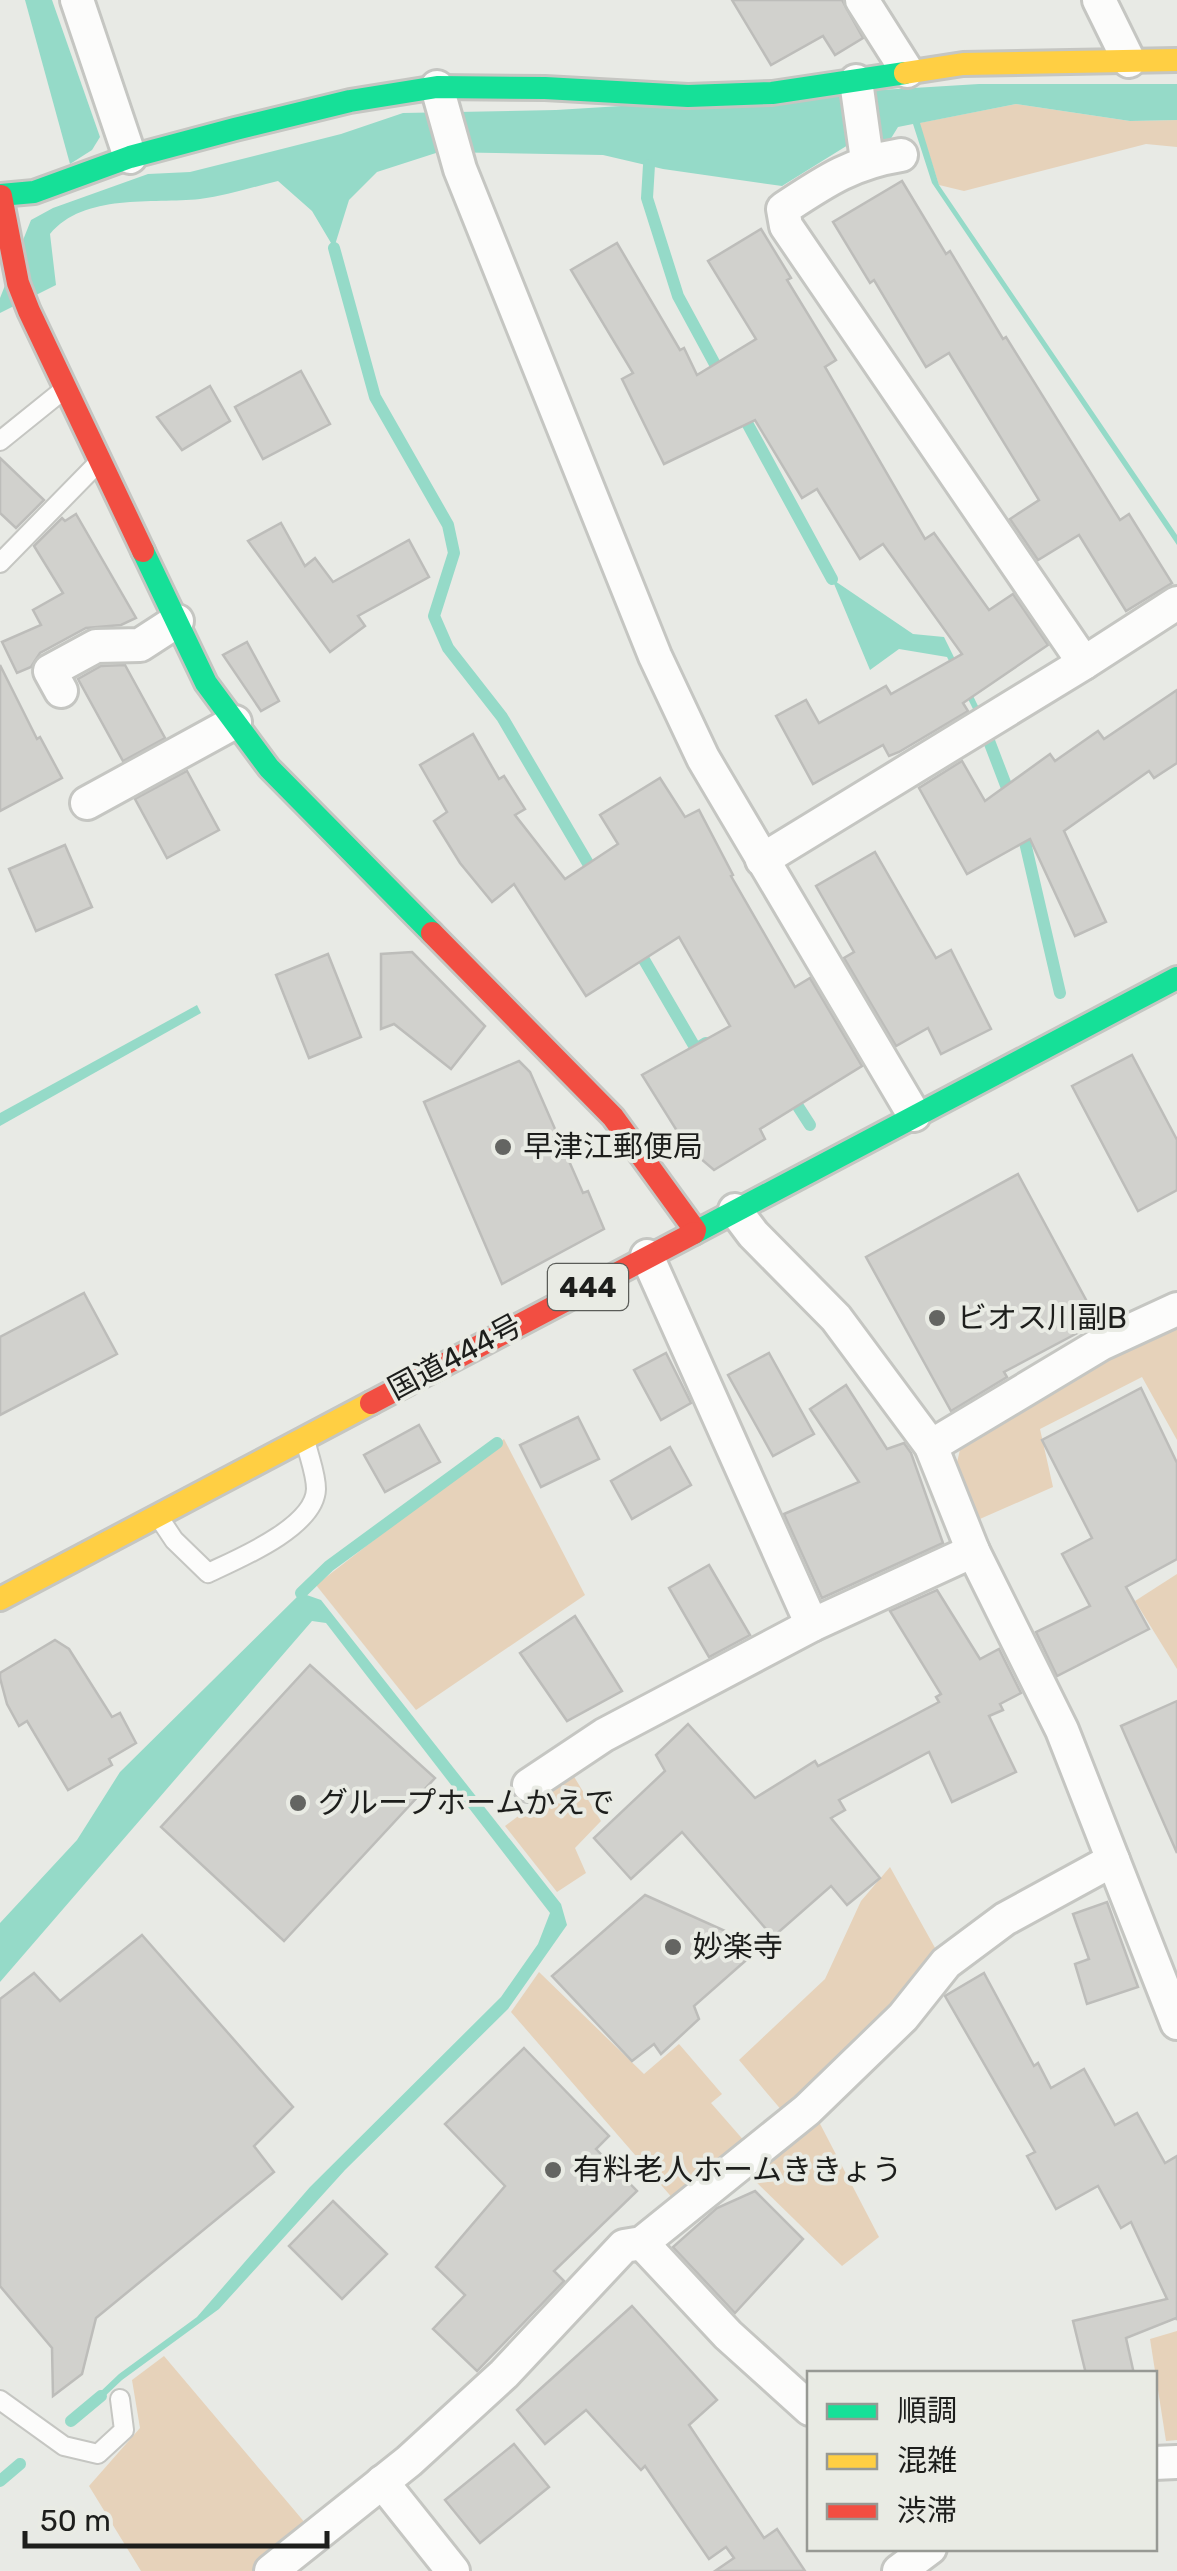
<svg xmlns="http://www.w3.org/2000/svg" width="1177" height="2571" font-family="Rubik,'Noto Sans JP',sans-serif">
<rect width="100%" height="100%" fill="#e8eae5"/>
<!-- green -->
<g fill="#e6d2ba">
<polygon points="1016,104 1130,121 1177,120 1177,147 1146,144 964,191 939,185 919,123"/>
<polygon points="1177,1322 1177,1440 1142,1377 1040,1429 1053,1487 973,1522 954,1475 963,1437 1114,1350"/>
<polygon points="504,1439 585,1595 416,1710 316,1585"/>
<polygon points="1177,1574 1177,1669 1135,1601"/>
<polygon points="573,1775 601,1821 575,1848 586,1873 557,1892 505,1826"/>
<polygon points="890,1867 939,1955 892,2014 783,2112 739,2060 825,1979 861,1901"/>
<polygon points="539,1972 644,2074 679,2044 722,2094 711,2103 746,2143 675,2201 511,2012"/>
<polygon points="817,2118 879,2237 842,2266 747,2173"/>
<polygon points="1177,2331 1177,2440 1166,2441 1150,2339"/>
<polygon points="164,2356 306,2524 255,2571 141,2571 89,2486 140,2428 132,2380"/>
</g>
<!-- water -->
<g fill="#95dac8">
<polygon points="25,0 52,0 100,137 92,150 70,164"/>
<path d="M979,84H1177V120L1130,121L1016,104L920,123L939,185L1177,535V545L932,183L913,124L898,127L890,140L848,145L782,186L663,169L603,155L439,152L377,172L349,200L334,248L312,211L278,181C252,187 226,196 200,199C152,204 84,193 50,234L56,285L0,313V298L31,220L53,208L148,174L190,172L341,134L403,113L556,110Z"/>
<polygon points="832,579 913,634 944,637 980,710 975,713 947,657 899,649 870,670"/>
<polygon points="197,1005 201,1013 0,1126 0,1113"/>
<polygon points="301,1593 321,1600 561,1904 567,1925 508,2009 345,2170 219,2309 122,2380 103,2398 99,2393 119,2374 197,2317 310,2187 501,1997 538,1944 550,1913 326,1623 312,1621 0,1982 0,1923 77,1840 120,1772"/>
</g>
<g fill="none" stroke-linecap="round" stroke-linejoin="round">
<!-- stream -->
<g stroke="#95dac8" stroke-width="12">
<polyline points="649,165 647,198 678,296 723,379"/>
<polyline points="334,248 375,397 448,525 454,553 434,616 448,648 502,717 596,877"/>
<polyline points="740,410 832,579"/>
<polyline points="989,741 1012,801"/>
<polyline points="1021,825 1060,993"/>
<polyline points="636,946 696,1049 706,1043"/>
<polyline points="790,1094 810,1125"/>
<polyline points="301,1593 329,1566 497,1443"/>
<polyline points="71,2421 101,2396"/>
<polyline points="0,2481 20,2464"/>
</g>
</g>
<!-- building -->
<g fill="#d1d1cd" stroke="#bdbdba" stroke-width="2.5">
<polygon points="732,0 842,0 863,38 835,55 823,36 771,65"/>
<polygon points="902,181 946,254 950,251 1003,339 1006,337 1120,520 1129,514 1172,583 1126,611 1079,535 1038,560 1010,519 1039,500 949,353 926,367 874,280 870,283 833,222"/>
<polygon points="761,229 791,278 787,280 836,360 825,367 925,539 934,533 989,610 1013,594 1048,645 963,703 968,711 899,752 889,756 883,745 813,784 776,716 806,700 819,723 886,686 891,694 962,654 883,544 860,559 817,489 802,498 755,420 664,464 622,379 633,373 571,270 617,243 680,350 684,348 697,375 756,339 708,261"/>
<polygon points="301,371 330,424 263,459 235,407"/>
<polygon points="210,386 230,421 182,450 157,417"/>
<polygon points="0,458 44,500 16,528 0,513"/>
<polygon points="76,514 136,618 121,625 86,628 40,653 31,667 17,673 2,642 41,625 33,610 63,593 34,546 62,518 65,521"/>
<polygon points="281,523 305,566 315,558 333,582 409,540 429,577 358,616 365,626 330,652 248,541"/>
<polygon points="247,642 279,701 261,711 223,655"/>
<polygon points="0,665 37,739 40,737 62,778 0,811"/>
<polygon points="125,665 165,738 123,761 78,679 101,666"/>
<polygon points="1177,690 1177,763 1154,778 1149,771 1064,831 1106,922 1075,936 1030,839 967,874 919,788 962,761 985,801 1050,754 1055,761 1098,731 1104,739"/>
<polygon points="473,734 499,779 504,776 525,809 515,815 565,879 618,844 600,815 660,778 685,817 699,810 733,875 731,876 795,987 810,978 862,1066 760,1129 765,1139 714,1170 687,1147 642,1075 730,1026 679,937 586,996 514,884 492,902 460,863 434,821 447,812 420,765"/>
<polygon points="187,771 219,830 167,858 135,799"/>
<polygon points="65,845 92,907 36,931 9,869"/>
<polygon points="875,852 936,958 951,950 991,1029 941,1054 928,1028 896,1046 844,958 854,952 816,886"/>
<polygon points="412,952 485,1026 451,1069 394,1024 381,1029 381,954"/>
<polygon points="328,954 361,1037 309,1058 276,975"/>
<polygon points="1132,1055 1177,1140 1177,1190 1138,1211 1072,1086"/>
<polygon points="519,1061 530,1072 583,1193 588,1191 604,1229 502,1284 424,1102"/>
<polygon points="1018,1174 1098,1322 1004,1372 1007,1377 951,1411 866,1257"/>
<polygon points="84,1293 117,1354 0,1415 0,1337"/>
<polygon points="666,1353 691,1403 661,1420 634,1370"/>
<polygon points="769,1353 814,1434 773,1456 728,1375"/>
<polygon points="846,1385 887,1449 904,1443 911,1453 943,1543 822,1598 784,1514 859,1482 810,1409"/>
<polygon points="1141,1388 1177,1463 1177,1559 1126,1587 1149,1629 1057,1676 1036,1632 1090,1606 1062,1554 1092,1538 1042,1440"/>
<polygon points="578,1417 599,1459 541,1487 520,1445"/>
<polygon points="419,1425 440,1462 385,1492 364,1455"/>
<polygon points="670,1447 691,1485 632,1519 611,1481"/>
<polygon points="709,1565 750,1635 709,1657 669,1588"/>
<polygon points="937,1590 980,1659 999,1649 1021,1693 1000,1704 1003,1710 989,1716 1016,1772 952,1802 929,1752 839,1800 845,1810 831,1818 880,1878 847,1905 831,1886 773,1937 682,1832 631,1879 594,1838 665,1771 656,1755 688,1724 755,1798 815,1761 818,1766 939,1702 936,1697 941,1694 890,1611"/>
<polygon points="575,1616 622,1691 567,1721 520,1653"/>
<polygon points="55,1640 69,1649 112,1717 120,1713 136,1743 109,1759 112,1765 68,1790 27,1721 19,1726 7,1704 0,1678 0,1673"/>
<polygon points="310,1665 435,1778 284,1941 161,1827"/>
<polygon points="1177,1701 1177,1853 1121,1726"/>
<polygon points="645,1895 761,1947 694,2006 699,2019 661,2054 654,2044 632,2061 552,1976"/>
<polygon points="1107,1902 1138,1987 1087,2004 1075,1964 1089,1959 1073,1914"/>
<polygon points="142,1935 293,2107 254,2146 274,2172 96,2318 82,2374 53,2396 52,2348 0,2286 0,1999 34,1973 60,2001"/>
<polygon points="984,1973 1034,2066 1038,2063 1051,2088 1084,2069 1115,2125 1137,2113 1165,2163 1177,2156 1177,2320 1176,2318 1126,2338 1134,2374 1086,2374 1073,2321 1167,2299 1131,2222 1121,2228 1098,2186 1056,2209 1027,2156 1035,2152 945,1996"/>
<polygon points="524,2048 609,2136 596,2149 637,2191 554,2271 564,2281 477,2371 433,2329 465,2295 436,2267 505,2186 445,2124"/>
<polygon points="755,2191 803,2239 735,2313 673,2247 717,2208"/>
<polygon points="333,2201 387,2254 342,2299 289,2246"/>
<polygon points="632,2306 717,2400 689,2425 764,2538 777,2529 805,2571 715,2571 734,2558 726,2547 709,2559 645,2466 641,2470 586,2410 545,2444 517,2410"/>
<polygon points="514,2444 549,2487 480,2543 445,2500"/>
</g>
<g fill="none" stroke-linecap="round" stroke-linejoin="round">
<!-- lane casing -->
<g stroke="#c5c6c2" stroke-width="22">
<g id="lane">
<polyline points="0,441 62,391"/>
<polyline points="0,563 98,463"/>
<path d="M162,1522L174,1540L208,1573C238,1559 315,1527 316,1489C316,1474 309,1457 306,1443"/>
<polyline points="0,2400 64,2446 98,2454 124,2430 120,2399"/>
</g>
</g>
<!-- street casing -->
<g stroke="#c5c6c2" stroke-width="38">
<g id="street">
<polyline points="77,0 130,157"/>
<polyline points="862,0 907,71"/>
<polyline points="1099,0 1129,61"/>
<polyline points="856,81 867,160"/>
<polyline points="437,87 460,169 655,656 703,758 914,1115"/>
<path d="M901,155C851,163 824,182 783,209L786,226L1084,663"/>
<polyline points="61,691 50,671 96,646 140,645 177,621"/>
<polyline points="87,803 235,722"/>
<polyline points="762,860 1084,663 1177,603"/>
<polyline points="735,1210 753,1234 836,1318 931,1446 973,1551 1062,1730 1177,2023"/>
<polyline points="647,1256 812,1625 973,1551"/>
<polyline points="931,1446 1101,1344 1177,1309"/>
<polyline points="529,1785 604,1735 812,1625"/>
<polyline points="642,2243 728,2335 810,2409"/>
<polyline points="1154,2463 1177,2462"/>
<polyline points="382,2482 453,2571"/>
<polyline points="271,2571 409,2461 504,2374 624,2246 642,2243 807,2110 903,2017 946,1963 1005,1919 1113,1860"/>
<polyline points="899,2571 930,2548"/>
</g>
</g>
<!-- fast casing -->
<g stroke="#c5c6c2" stroke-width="28">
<g id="fast">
<polyline points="0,195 34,192 130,157 235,129 350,101 437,87 545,88 688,96 772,93 905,73"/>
<polyline points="143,551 206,683 269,768 432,933"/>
<polyline points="694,1233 1177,978"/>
</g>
</g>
<!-- slow casing -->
<g stroke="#c5c6c2" stroke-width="28">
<g id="slow">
<polyline points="905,73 963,64 1177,60"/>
<polyline points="0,1599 371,1403"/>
</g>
</g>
<!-- jam casing -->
<g stroke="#c5c6c2" stroke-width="28">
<g id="jam">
<polyline points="1,196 18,283 29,311 143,551"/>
<polyline points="432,933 613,1117 695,1230"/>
<polyline points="371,1403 694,1233"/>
</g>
</g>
<!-- lane -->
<use href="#lane" stroke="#fcfcfb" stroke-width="18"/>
<!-- street -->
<use href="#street" stroke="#fcfcfb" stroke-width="32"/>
<!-- fast -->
<use href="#fast" stroke="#16e098" stroke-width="22"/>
<!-- slow -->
<use href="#slow" stroke="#ffcf43" stroke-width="22"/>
<!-- jam -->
<use href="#jam" stroke="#f24e42" stroke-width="22"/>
</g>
<!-- markers -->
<g fill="#646562" stroke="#e9ebe4" stroke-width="4">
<circle cx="503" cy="1147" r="10"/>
<circle cx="937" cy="1318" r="10"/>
<circle cx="298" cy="1803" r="10"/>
<circle cx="673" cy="1947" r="10"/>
<circle cx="553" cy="2170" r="10"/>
</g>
<g text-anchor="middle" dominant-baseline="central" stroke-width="8" stroke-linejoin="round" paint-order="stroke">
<!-- shield labels -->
<rect fill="#e9ebe4" stroke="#5a5c58" stroke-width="2.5" x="548" y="1264" width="80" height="46" rx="8"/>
<g font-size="28" font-weight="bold" fill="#1d1e1c">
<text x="588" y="1287">444</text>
</g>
<!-- poi labels -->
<g font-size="30" fill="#1d1e1c" stroke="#e9ebe4" text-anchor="start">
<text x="523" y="1147">早津江郵便局</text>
<text x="957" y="1318">ビオス川副B</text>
<text x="318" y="1803">グループホームかえで</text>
<text x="693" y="1947">妙楽寺</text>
<text x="573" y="2170">有料老人ホームききょう</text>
</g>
<!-- street labels -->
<g font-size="30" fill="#1d1e1c" stroke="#e9ebe4">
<text transform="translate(455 1357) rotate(-28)">国道444号</text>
</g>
</g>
<!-- legend -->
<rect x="807" y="2371" width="350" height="180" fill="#e9ebe4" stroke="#979994" stroke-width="2.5"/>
<rect x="827" y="2404" width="50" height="15" fill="#16e098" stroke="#979994" stroke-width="2.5"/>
<text x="897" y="2421" font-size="30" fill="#1d1e1c">順調</text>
<rect x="827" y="2454" width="50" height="15" fill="#ffcf43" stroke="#979994" stroke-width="2.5"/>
<text x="897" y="2471" font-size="30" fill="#1d1e1c">混雑</text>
<rect x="827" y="2504" width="50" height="15" fill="#f24e42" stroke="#979994" stroke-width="2.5"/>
<text x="897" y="2521" font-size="30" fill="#1d1e1c">渋滞</text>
<!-- scale -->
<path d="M25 2531v15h302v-15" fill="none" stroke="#1d1e1c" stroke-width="5"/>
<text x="40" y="2531" font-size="30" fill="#1d1e1c" stroke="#e9ebe4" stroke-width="8" paint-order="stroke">50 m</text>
</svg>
